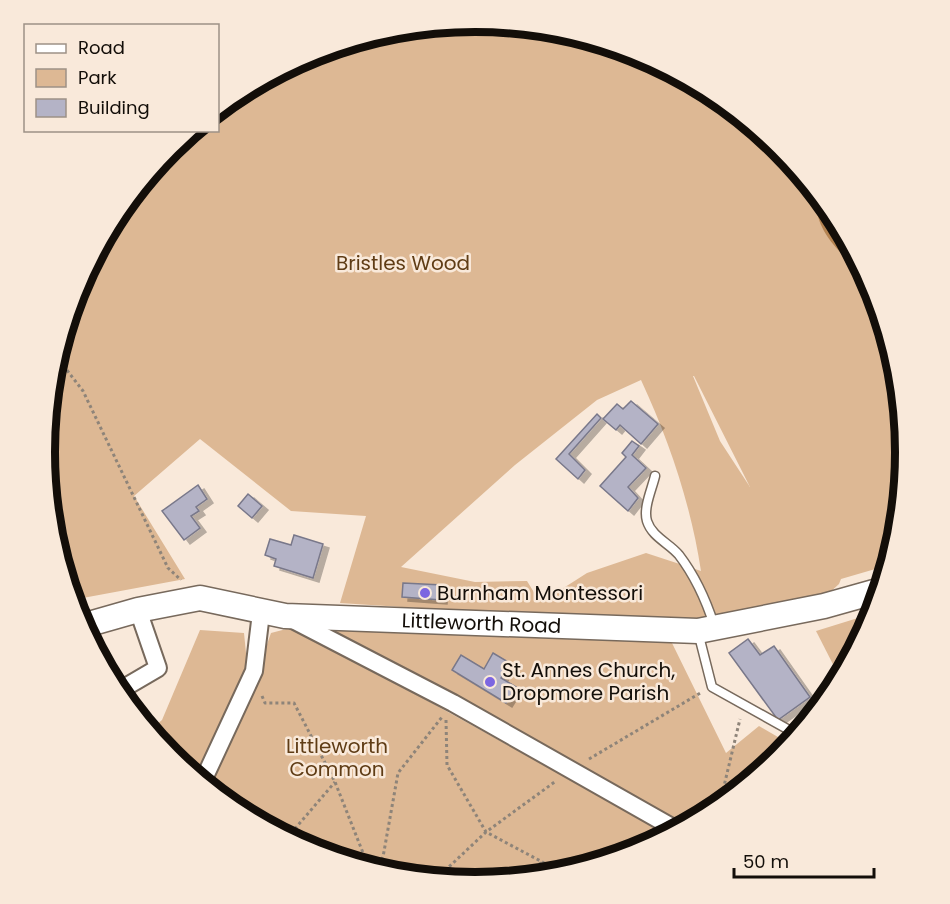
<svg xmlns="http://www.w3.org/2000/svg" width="950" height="904" font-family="Poppins,sans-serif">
<defs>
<filter id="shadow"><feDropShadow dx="6" dy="4" stdDeviation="0" flood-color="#0004"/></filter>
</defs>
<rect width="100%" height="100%" fill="#f9e9da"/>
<!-- green -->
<g fill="#ddb894" fill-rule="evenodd">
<path d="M475,21L559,29L640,54L715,94L780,147L817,192L815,205L845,257L855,252C905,346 920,462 889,565L841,579L839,584L826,596L730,628L340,603L366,516L291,511L200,439L134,496L185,579L72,600C65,578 56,556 52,534C32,410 60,281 140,184C152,169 173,138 190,131C197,128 210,131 218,130V108C262,72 336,39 393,29C420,25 448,24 475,21ZM693,376H694L750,487L720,441ZM641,380C669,440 691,505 701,571L646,553L587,573L551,596L535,594L527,581L475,582L401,567L515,465L597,400Z"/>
<polygon points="874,613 873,617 840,678 816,631"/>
<path d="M313,621L671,641L726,753L759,726L790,744C762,778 722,806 683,827L381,656Z"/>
<path d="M294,627L669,834C524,904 335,892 208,787L241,718L271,633Z"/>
<polygon points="200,630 244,633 247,663 242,684 196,778 170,757 149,731 162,720"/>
</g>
<!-- water -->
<path fill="#b58452" d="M817,192L834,213L855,252L845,257C827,240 812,218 817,192Z"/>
<!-- building -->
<g fill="#b4b3c6" stroke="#79788a" stroke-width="1.5" filter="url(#shadow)">
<polygon points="631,401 658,424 641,444 620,425 616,430 603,419 617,404 623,409"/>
<polygon points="597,414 601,418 569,454 585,470 578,479 556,459"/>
<polygon points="632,441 639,446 632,455 646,468 628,487 638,498 628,511 600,486 626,457 622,453"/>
<polygon points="198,485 207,499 196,507 199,511 191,516 200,528 184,540 162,511"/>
<polygon points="248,494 262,506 252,518 238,506"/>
<polygon points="294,535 323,544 313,578 274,566 276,559 265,555 270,539 291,545"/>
<polygon points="403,583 442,585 441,600 402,597"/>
<polygon points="748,639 760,655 774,646 810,697 778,720 729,653"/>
<polygon points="493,653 510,663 501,678 516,687 506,703 452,670 461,655 484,669"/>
</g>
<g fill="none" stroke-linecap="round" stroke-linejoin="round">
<!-- lane casing -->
<g stroke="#77695c" stroke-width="11">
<g id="lane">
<path d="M655,476C652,489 643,508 647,521C652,537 669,543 679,555C695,576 706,600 714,625"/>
<polyline points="698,632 712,687 798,735"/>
</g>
</g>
<!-- street casing -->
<g stroke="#77695c" stroke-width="20">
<g id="street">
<polyline points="291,619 453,703 677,830"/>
<polyline points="117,692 158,668 138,610"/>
<polyline points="202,783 254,671 261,613"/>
</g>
</g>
<!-- secondary casing -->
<g stroke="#77695c" stroke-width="27">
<g id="secondary">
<path id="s1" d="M82,626L138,610L200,598L285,616L698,631L824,606L881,590"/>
</g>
</g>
<!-- path -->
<g stroke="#8e8479" stroke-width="3" stroke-dasharray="3 3" stroke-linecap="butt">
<polyline points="56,356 83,391 168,568 181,580"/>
<polyline points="262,696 265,703 294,703 335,782 369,868"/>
<polyline points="446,720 447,765 486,832 563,873"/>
<polyline points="589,759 702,692"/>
<polyline points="719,807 740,719"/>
<polyline points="287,838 335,782"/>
<polyline points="540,862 546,876"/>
<polyline points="375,870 383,857 398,773 442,717"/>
<polyline points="436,879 486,832 556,781"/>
</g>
<!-- lane -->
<use href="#lane" stroke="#fff" stroke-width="8"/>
<!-- street -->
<use href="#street" stroke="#fff" stroke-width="16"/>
<!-- secondary -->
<use href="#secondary" stroke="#fff" stroke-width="24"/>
</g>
<!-- markers -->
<g fill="#7c66e1" stroke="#f9e9da" stroke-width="2">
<circle cx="425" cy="593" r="6"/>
<circle cx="490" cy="682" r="6"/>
</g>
<g text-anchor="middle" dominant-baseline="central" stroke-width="5" stroke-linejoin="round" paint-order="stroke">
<!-- park labels -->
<g font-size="20" fill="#5f3c15" stroke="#f9e9da">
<text x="403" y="263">Bristles Wood</text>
<text x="337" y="746">Littleworth<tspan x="337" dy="23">Common</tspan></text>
</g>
<!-- poi labels -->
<g font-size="20" fill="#130e09" stroke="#f9e9da" text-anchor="start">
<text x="437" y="593">Burnham Montessori</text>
<text x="502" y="670">St. Annes Church,<tspan x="502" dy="23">Dropmore Parish</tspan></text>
</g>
<!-- street labels -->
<g font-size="20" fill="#130e09" stroke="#f9e9da">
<text stroke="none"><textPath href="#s1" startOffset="405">Littleworth Road</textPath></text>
</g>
</g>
<!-- crop -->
<path d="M0 0H950V904H0ZM55 452a420 420 0 1 1 840 0a420 420 0 1 1-840 0Z" fill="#f9e9da" fill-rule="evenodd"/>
<path fill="none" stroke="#130e09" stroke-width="8" d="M55 452a420 420 0 1 1 840 0a420 420 0 1 1-840 0Z"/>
<!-- legend -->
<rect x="24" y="24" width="195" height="108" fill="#f9e9da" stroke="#9d9186" stroke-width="1.5"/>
<rect x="36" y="44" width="30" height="9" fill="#ffffff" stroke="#9d9186" stroke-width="1.5"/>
<text x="78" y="54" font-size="18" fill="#130e09">Road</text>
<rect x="36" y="69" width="30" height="18" fill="#ddb894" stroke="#9d9186" stroke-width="1.5"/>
<text x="78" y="84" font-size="18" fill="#130e09">Park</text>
<rect x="36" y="99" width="30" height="18" fill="#b4b3c6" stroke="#9d9186" stroke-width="1.5"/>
<text x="78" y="114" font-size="18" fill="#130e09">Building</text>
<!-- scale -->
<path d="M734 868v9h140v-9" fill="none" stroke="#130e09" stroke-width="3"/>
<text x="743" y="868" font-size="18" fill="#130e09" stroke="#f9e9da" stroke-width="4.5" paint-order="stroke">50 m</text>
</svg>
